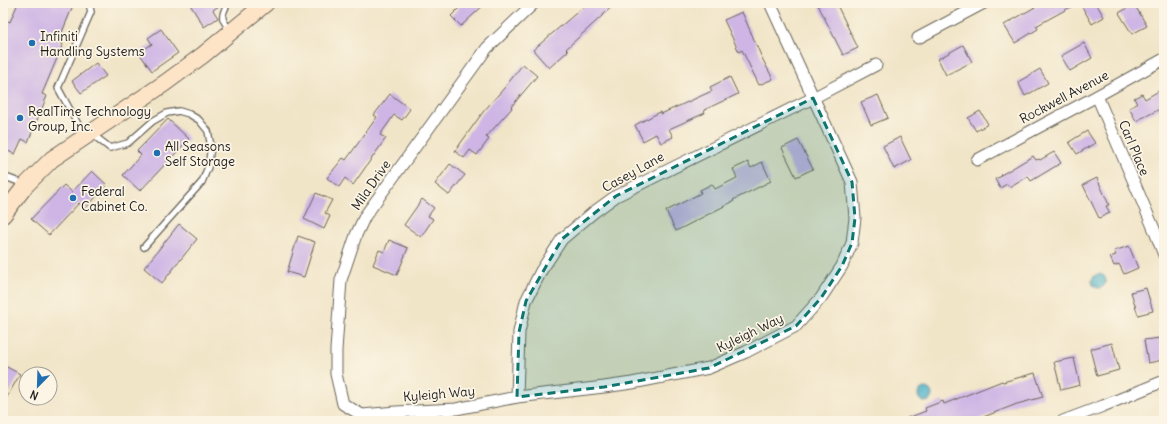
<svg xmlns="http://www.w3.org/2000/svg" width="1167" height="424" font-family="Delius,sans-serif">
<rect width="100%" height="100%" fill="#fcf5e5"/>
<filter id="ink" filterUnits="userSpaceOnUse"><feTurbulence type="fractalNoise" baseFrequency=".025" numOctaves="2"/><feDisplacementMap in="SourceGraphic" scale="8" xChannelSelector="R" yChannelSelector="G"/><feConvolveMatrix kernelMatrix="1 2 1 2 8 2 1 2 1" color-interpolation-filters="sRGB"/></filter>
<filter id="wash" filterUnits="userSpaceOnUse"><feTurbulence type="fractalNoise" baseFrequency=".012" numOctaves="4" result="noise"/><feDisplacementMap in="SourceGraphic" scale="16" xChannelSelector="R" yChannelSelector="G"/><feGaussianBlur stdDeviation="0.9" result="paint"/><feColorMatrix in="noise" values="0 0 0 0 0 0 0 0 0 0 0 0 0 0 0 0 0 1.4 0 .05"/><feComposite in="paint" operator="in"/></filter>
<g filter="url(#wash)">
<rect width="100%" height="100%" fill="#f1e5c8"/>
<!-- water -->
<g fill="#45adc4" stroke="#306470">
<circle cx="1099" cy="281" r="7"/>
<circle cx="925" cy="395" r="7"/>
</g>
<g id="blocks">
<!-- building -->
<g fill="#ceb5e5">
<polygon points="18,3 74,3 58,42 63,44 42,94 47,96 28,142 22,139 15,154 3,149 3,19 10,22"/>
<polygon points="189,3 223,3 213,10 218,18 204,27"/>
<polygon points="453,3 486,3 461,26 451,16 459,8"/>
<polygon points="588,3 616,3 566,49 568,51 549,68 533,50"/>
<polygon points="817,3 836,3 858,48 843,55"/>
<polygon points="1042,3 1078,3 1036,26 1038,29 1015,43 1004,25"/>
<polygon points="1080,3 1096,3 1104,17 1092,24"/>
<polygon points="1134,4 1147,26 1132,34 1119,13"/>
<polygon points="742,12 762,58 773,79 759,85 742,50 739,52 724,20"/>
<polygon points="161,29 178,53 152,71 139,53 152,44 148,38"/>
<polygon points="1084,43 1092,58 1070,71 1061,56"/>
<polygon points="963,45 972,62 946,75 938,59"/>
<polygon points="96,63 106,76 81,93 72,81"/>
<polygon points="523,64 537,76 511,107 512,108 486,137 489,139 477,155 470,150 464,158 455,151 483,112 505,87"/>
<polygon points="1040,69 1048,83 1025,96 1018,82"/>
<polygon points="730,77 738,94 704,110 705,113 669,129 673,137 661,143 656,134 643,141 635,125 660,112 661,114 712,91 710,87"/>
<polygon points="1164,88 1164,107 1136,121 1129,108 1137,104 1134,98 1142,94 1145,99"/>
<polygon points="390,94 410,109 402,120 394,115 380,135 386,138 353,185 345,178 339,187 327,178 343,158 346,160 377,117 374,115"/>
<polygon points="878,95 888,118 871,125 861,102"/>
<polygon points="980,111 988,124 976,131 968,118"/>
<polygon points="168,119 189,139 140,191 123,175 141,155 137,151"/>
<polygon points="1087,131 1095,143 1077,154 1069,142"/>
<polygon points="900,137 911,160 894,169 883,146"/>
<polygon points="798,140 813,169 796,177 782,148"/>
<polygon points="1054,152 1061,163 1031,181 1028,176 1009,187 1007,184 1000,188 995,179 1002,176 1001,175 1033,156 1036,160 1039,159 1040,160"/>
<polygon points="748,162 751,168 762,162 771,181 733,200 734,201 676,231 666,211 701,193 700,190 712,184 715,189 737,178 733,169"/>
<polygon points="450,164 465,175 449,195 435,184"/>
<polygon points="92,171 107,185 85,209 79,203 49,235 31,219 64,185 72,192"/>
<polygon points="1097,178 1109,205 1106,206 1110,213 1099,218 1083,185"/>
<polygon points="316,193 332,200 325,213 330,216 324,229 304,219"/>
<polygon points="422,199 434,208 428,216 433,219 421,237 404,225"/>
<polygon points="179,224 197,239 162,283 144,268"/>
<polygon points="298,236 315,242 304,277 287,272"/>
<polygon points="389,240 408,248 397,275 373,265 379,250 384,252"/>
<polygon points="1129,246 1138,268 1124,274 1119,264 1114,266 1110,257 1116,255 1114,251"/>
<polygon points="1146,288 1153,311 1138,315 1131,292"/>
<polygon points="1160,338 1163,360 1148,363 1144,340"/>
<polygon points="1112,343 1119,370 1097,376 1090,349"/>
<polygon points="1074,358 1080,385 1061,390 1054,362"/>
<polygon points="3,365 20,374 3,404"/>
<polygon points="1035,373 1043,397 1017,404 973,421 902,421 902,420 926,411 925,408 943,401 944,404 1002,381 1003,382"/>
</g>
</g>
</g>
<g filter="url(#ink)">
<use href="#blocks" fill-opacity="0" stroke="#676258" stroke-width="1"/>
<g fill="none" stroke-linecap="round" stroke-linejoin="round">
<!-- lane casing -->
<g stroke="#676258" stroke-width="8">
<g id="lane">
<path d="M228,3C220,17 221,19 231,31"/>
<polyline points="92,134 110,148 128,143 153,121 167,113 179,111 189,114 199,120 208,131 211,147 208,167 202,182 144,247"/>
<polyline points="84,135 58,88 91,12 89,3"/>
<polyline points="3,176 24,184"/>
</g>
</g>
<!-- street casing -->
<g stroke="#676258" stroke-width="13">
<g id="street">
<polyline points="534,3 487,48 365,216 356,235 341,280 336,350 336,374 343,404 362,415 396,412 456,409 517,397 604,387 632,383 709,368 746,352 796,326 821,298 842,266 852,243 855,218 852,182 770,3"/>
<polyline points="918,38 984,3"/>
<polyline points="1097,96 1154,229 1164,255"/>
<polyline points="977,160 1097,96 1164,59"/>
<polyline points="517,397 519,332 526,301 541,271 562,239 594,212 616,196 813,98 876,65"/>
<polyline points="1063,421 1103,406 1164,381"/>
</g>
</g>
<!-- secondary casing -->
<g stroke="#676258" stroke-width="18">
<polyline id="secondary" points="3,215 26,185 52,159 165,83 203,55 266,3"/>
</g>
<!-- lane -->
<use href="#lane" stroke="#fff" stroke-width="5.5"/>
<!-- street -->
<use href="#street" stroke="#fff" stroke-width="11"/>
<!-- secondary -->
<use href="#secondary" stroke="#fee4c6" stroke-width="16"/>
</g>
</g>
<!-- marked area -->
<path fill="#0f766e" fill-opacity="0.2" stroke="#0f766e" stroke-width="3" stroke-dasharray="8 5" stroke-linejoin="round" d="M813,98L852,182L855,218L852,243L842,266L821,298L796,326L709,368L604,387L517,397L519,332L526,301L562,239L616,196Z"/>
<!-- markers -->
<g fill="#1f6fb2" stroke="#fcf5e5" stroke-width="1.5">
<circle cx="32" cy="43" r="4"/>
<circle cx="20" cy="118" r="4"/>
<circle cx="157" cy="153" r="4"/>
<circle cx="73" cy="198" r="4"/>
</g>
<g text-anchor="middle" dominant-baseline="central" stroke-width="3.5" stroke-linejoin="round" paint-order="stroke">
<!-- poi labels -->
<g font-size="13" fill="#1c1c1c" stroke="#fcf5e5" text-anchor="start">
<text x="40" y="36">Infiniti<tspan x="40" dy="15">Handling Systems</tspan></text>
<text x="28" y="111">RealTime Technology<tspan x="28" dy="15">Group, Inc.</tspan></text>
<text x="165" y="146">All Seasons<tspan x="165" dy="15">Self Storage</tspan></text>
<text x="81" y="191">Federal<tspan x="81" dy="15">Cabinet Co.</tspan></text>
</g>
<!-- street labels -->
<g font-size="13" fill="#1c1c1c" stroke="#fcf5e5">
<text transform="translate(1064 97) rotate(-28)">Rockwell Avenue</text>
<text transform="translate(1134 148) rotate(67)">Carl Place</text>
<text transform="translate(633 172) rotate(-29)">Casey Lane</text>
<text transform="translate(371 185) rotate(-55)">Mila Drive</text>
<text transform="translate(750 333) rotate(-26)">Kyleigh Way</text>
<text transform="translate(439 394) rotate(-5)">Kyleigh Way</text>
</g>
</g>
<!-- margin -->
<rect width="1167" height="424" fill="none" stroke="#fcf5e5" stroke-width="16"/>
<!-- north arrow -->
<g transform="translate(38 386) rotate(203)"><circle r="19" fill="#fcf5e5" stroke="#a29e95"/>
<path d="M0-3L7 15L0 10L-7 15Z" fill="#1f6fb2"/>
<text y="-6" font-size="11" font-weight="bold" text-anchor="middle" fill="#1c1c1c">N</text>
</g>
</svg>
